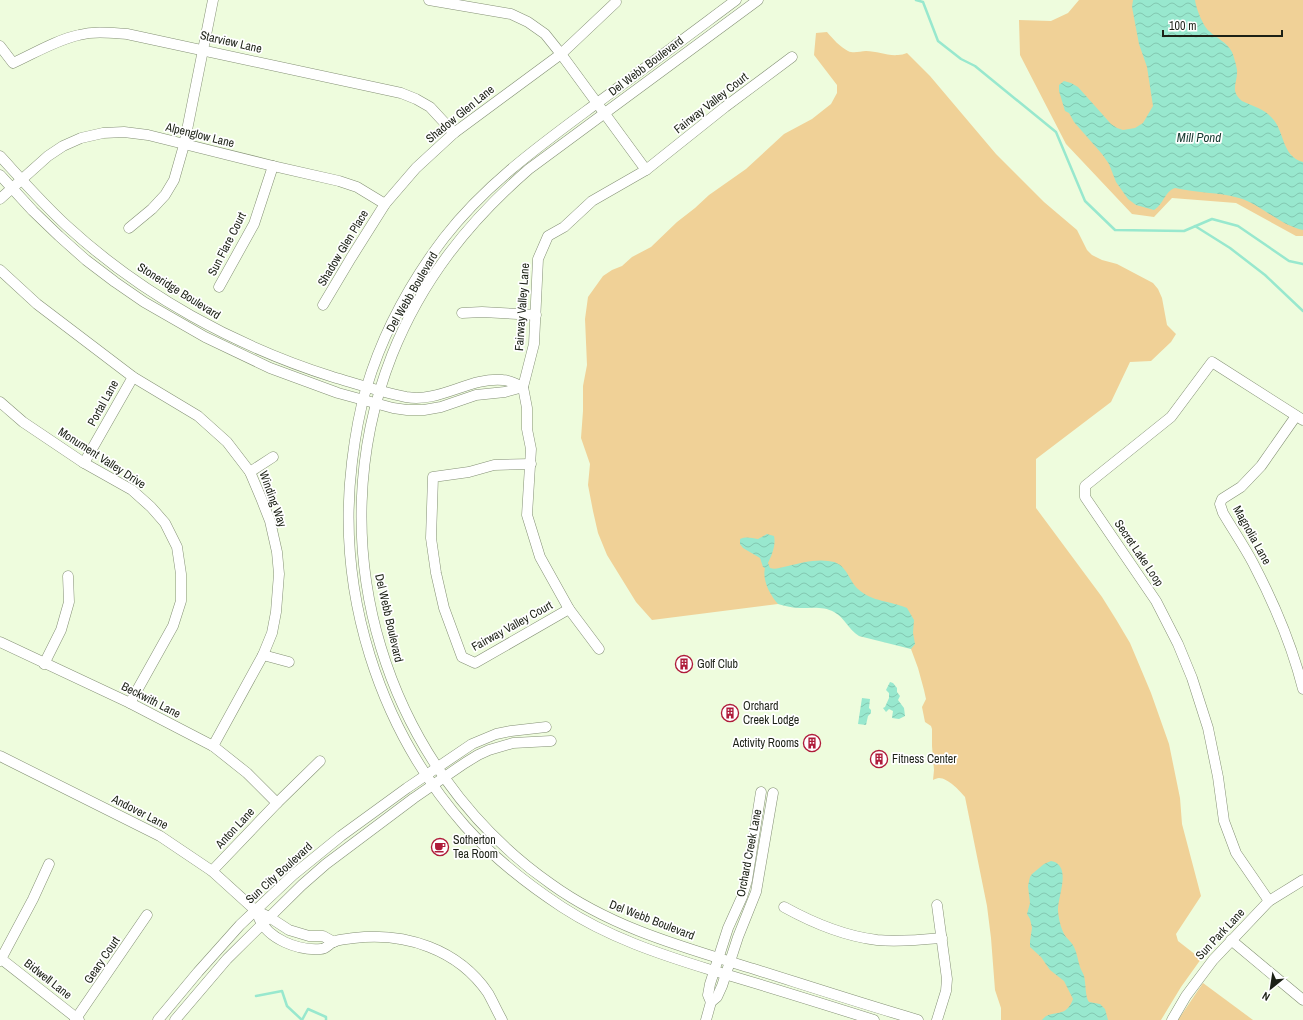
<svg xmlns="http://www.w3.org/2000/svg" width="1303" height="1020" font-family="'Archivo Narrow',sans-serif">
<defs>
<pattern id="water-waves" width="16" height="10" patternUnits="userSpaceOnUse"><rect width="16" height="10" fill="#98e8ce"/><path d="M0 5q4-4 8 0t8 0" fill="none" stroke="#82c7b0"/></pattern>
</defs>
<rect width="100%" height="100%" fill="#eefcdd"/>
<!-- green -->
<g fill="#f0d197">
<polygon points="1079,0 1303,0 1303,236 1296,236 1236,203 1172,198 1154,217 1132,214 1066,144 1020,55 1019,20 1051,21 1068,13"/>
<path d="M827,32C833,39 840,47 848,51C854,54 860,51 866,51C877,51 887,56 898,55C901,55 904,54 907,53L930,76L996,154L1044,202L1077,230L1087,250L1092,255L1102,260L1117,264L1153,283L1158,289L1162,298L1167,325L1176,334L1171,342L1151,361L1130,362L1111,402L1036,459V508L1102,597L1117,621L1130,643L1151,693L1169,744L1180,798L1182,824L1201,896L1176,934L1178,941L1201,959L1181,987L1161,1020H1001V1008L995,990L991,938L987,906L965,797C960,791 948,778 939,778C937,778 935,779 933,780L934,770L932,746V729L931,726L925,722L922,707L926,699L924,690L918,668L911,649L836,601L778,604L652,620L636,602L607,555L598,533L593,511L588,485L590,464L581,438L583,411V386L587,365L585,319L588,297L603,276L612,270L622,266L632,257L651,247L677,222L695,208L709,195L746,169L784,134L812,119L831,104L837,93V85L814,55L816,33Z"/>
<polygon points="1203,983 1253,1020 1178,1020"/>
</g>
<!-- water -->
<g fill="url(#water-waves)">
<path d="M1133,0H1195C1196,8 1203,26 1209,31C1216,38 1227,42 1232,52C1234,57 1236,64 1237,70C1238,83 1229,90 1242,101C1252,106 1265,109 1272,118C1285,131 1281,156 1303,162V230C1281,226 1260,204 1239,198C1218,192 1196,193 1175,188C1164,192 1164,204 1154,210L1136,205L1128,199L1116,182L1109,164L1102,154L1074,122L1069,113L1065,111L1059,91V85L1064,81L1071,83L1078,87L1111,124L1117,128L1123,130L1135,128L1143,123L1153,106L1147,67L1139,44L1132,7Z"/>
<path d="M767,534L774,536C776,545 772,555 768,563L770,568C777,570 782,567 788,566C800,563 816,559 828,561C847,562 848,580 858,589C872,602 891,601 907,608L914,620L913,633L915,644L911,649L859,636C848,629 845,618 834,612C824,606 811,608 800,608C793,608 785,606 778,604C770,595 762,580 765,568L763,567L760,558L743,548L740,544V539C747,536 751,538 758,539Z"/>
<polygon points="890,682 893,683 897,688 897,692 900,696 898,700 904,708 905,716 899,719 892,718 893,711 889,709 886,712 883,708 885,707 889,698 889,693 886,690"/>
<polygon points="862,698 870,699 869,708 871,710 871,713 868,716 866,725 858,724"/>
<path d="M1051,861C1073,865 1057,898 1058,911C1059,920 1061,930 1066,937C1069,940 1072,943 1074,947C1077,953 1078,961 1080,967C1081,970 1083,973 1084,976C1086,983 1085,998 1089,1002L1100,1004L1105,1009L1108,1020H1042C1051,1008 1066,1020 1073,999L1064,981L1050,970L1041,957L1030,947V941L1032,928L1030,919L1027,914L1030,903L1028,886L1030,877L1032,874L1044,864Z"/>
</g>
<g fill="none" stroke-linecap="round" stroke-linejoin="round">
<!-- stream -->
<g stroke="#98e8ce" stroke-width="2.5">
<polyline points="916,0 923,2 938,41 961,59 975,66 1056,132 1085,201 1115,230 1184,231 1212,219 1238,226 1289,261 1303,264"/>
<polyline points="1195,226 1230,248 1265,275 1303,311"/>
<polyline points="256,996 282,991 287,1006 302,1020 308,1009 326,1017 326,1020"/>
</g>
<!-- minor casing -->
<g stroke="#849075" stroke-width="11">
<g id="minor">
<polyline points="429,0 511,14 528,22 545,34 561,54 646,170"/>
<path d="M736,0C689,35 641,71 593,106C539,146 485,185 444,238C410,283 382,335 366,389C359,413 355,437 352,462C336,592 378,727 465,826C493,857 527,884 562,907C608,937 659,954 711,970C766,986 820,1003 874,1020"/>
<path d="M758,0L529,169C468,222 422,280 392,355C317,545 384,767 551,884C612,928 683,947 754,969C808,986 863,1004 918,1020"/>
<path d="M0,46L13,63C35,53 56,40 79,35C95,31 111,33 127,34L401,93L416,99L430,107L454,133"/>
<path d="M0,156C22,180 43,204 67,226C142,295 235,346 333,377C357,384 381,392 406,397C440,403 469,377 503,380C509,380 517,384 523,387"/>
<polyline points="0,175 33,211 59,236 86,260 115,282 144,302 205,337 270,368 338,393 393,408 407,410 424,410 441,407 476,395 505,392 523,387"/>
<polyline points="0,199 48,156 63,146 81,138 103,133 124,132 148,135 273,166 339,181 357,187 385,204"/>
<polyline points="129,228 152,209 165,195 174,180 184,145 213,0"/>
<polyline points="0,270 37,304 133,377 198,416 227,442 250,472 261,498 270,521 277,552 279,574 276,612 272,633 263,655 213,746"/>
<polyline points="219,287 254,224 273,166"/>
<polyline points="323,305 351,258 385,204 416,168 454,133 561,54 616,2"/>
<polyline points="462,313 482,312 536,315"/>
<polyline points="0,402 23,422 84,463 132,490 151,507 165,523 177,547 181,574 181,601 173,626 130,703"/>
<path d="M1296,416L1261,466L1241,487L1222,499L1220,504L1223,513C1233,530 1244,546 1253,563C1274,603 1292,645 1303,689"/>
<polyline points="84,463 133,377"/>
<polyline points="531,464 494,465 469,472 433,477 431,538 436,573 444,608 462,657 475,663 569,609"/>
<polyline points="250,472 273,457"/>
<polyline points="0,642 130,703 213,746 247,773 277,803"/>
<polyline points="599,649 569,609 540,557 527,515 531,449 527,429 527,408 523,387 534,344 538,259 548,236 564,227 592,201 646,170 725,107 792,57"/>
<polyline points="263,655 289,662"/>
<polyline points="44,664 61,630 69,602 68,576"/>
<polyline points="0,756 160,836 212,871 255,910 269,917 289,930 309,936 323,936 334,942"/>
<polyline points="212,871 277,803 320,761"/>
<polyline points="1269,901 1236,853 1224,821 1218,777 1208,728 1192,678 1178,644 1156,601 1085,497 1085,486 1171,417 1212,362 1303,420"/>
<polyline points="937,905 947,979 946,991 937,1020"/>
<path d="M784,907C813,923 843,936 877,940C899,942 920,940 942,938"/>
<path d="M259,918C268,939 298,951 321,949C326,949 329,944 333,942C339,939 348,939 354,938C405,932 458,949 488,993C493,1002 497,1011 502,1020"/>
<polyline points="1231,940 1303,1000"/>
<polyline points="0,958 79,1020"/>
<polyline points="0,961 33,899 49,864"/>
<polyline points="711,1002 708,995 710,984 728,928 742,897 747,880 761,792"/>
<polyline points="75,1020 147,915"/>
<polyline points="158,1020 198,972 240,925 293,875 341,836 407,788 472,744 496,734 511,731 546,727"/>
<polyline points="175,1020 227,959 302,885 326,864 414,798 465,763 478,755 489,750 513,743 551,741"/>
<polyline points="706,1020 711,1002 717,997 722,986 738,937 756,892 773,793"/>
<polyline points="1172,1020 1186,996 1213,960 1269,901 1303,880"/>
</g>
</g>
<!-- minor -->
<use href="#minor" stroke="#fff" stroke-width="10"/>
</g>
<!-- icons -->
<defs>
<g id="building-ring" transform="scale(0.9)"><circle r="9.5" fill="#fff" stroke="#af1b3a" stroke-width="1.5"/><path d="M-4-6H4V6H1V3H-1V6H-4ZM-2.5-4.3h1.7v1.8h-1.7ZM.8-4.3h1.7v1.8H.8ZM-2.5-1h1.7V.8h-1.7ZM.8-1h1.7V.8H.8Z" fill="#af1b3a"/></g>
<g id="cafe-ring" transform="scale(0.9)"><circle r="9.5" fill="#fff" stroke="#af1b3a" stroke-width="1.5"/><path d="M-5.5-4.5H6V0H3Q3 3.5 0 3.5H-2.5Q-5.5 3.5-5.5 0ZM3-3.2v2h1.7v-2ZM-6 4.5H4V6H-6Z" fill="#af1b3a"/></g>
</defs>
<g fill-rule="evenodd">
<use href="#building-ring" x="684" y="664"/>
<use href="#building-ring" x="730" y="713"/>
<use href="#building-ring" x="812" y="743"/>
<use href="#building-ring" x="879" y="759"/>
<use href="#cafe-ring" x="440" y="847"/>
</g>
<g text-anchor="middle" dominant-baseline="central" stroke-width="3.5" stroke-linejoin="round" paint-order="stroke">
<!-- street labels -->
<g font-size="12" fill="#1c2116" stroke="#fff">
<text transform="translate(231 42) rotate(13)">Starview Lane</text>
<text transform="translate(646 66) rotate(-37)">Del Webb Boulevard</text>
<text transform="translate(711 103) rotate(-38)">Fairway Valley Court</text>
<text transform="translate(460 114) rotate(-39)">Shadow Glen Lane</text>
<text transform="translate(200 135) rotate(14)">Alpenglow Lane</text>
<text transform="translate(227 244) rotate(-63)">Sun Flare Court</text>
<text transform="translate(343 248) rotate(-59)">Shadow Glen Place</text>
<text transform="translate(179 291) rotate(32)">Stoneridge Boulevard</text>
<text transform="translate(412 292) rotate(-60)">Del Webb Boulevard</text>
<text transform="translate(522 307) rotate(-86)">Fairway Valley Lane</text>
<text transform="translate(103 403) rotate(-61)">Portal Lane</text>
<text transform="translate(102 458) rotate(33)">Monument Valley Drive</text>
<text transform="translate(273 499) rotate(70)">Winding Way</text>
<text transform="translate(1252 535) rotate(61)">Magnolia Lane</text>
<text transform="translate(1139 553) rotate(56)">Secret Lake Loop</text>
<text transform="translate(389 618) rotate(77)">Del Webb Boulevard</text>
<text transform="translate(512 626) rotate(-29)">Fairway Valley Court</text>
<text transform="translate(151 700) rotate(27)">Beckwith Lane</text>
<text transform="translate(140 812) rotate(27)">Andover Lane</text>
<text transform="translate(235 828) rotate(-47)">Anton Lane</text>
<text transform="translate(749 853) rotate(-79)">Orchard Creek Lane</text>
<text transform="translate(279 873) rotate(-42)">Sun City Boulevard</text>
<text transform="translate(652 920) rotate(21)">Del Webb Boulevard</text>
<text transform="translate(1220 934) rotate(-47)">Sun Park Lane</text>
<text transform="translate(102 960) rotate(-56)">Geary Court</text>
<text transform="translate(48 979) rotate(38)">Bidwell Lane</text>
</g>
<!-- poi labels -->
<g font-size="12" fill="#1c2116" stroke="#fff" text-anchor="start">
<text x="697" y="664">Golf Club</text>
<text x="743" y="706">Orchard<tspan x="743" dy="14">Creek Lodge</tspan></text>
<text x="799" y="743" text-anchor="end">Activity Rooms</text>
<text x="892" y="759">Fitness Center</text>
<text x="453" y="840">Sotherton<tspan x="453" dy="14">Tea Room</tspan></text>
</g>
<!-- water labels -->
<g font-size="13" font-style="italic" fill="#173b31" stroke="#fff">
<text x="1199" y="137">Mill Pond</text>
</g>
</g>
<!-- north arrow -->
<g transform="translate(1271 988) rotate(210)" stroke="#ffffff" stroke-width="3" paint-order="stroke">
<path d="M0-3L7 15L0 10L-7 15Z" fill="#1c2116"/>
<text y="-6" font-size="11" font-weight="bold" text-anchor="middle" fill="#1c2116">N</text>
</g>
<!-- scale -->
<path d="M1163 30v6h119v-6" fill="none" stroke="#1c2116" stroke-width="2"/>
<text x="1169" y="30" font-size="12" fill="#1c2116" stroke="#ffffff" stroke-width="3" paint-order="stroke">100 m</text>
</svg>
